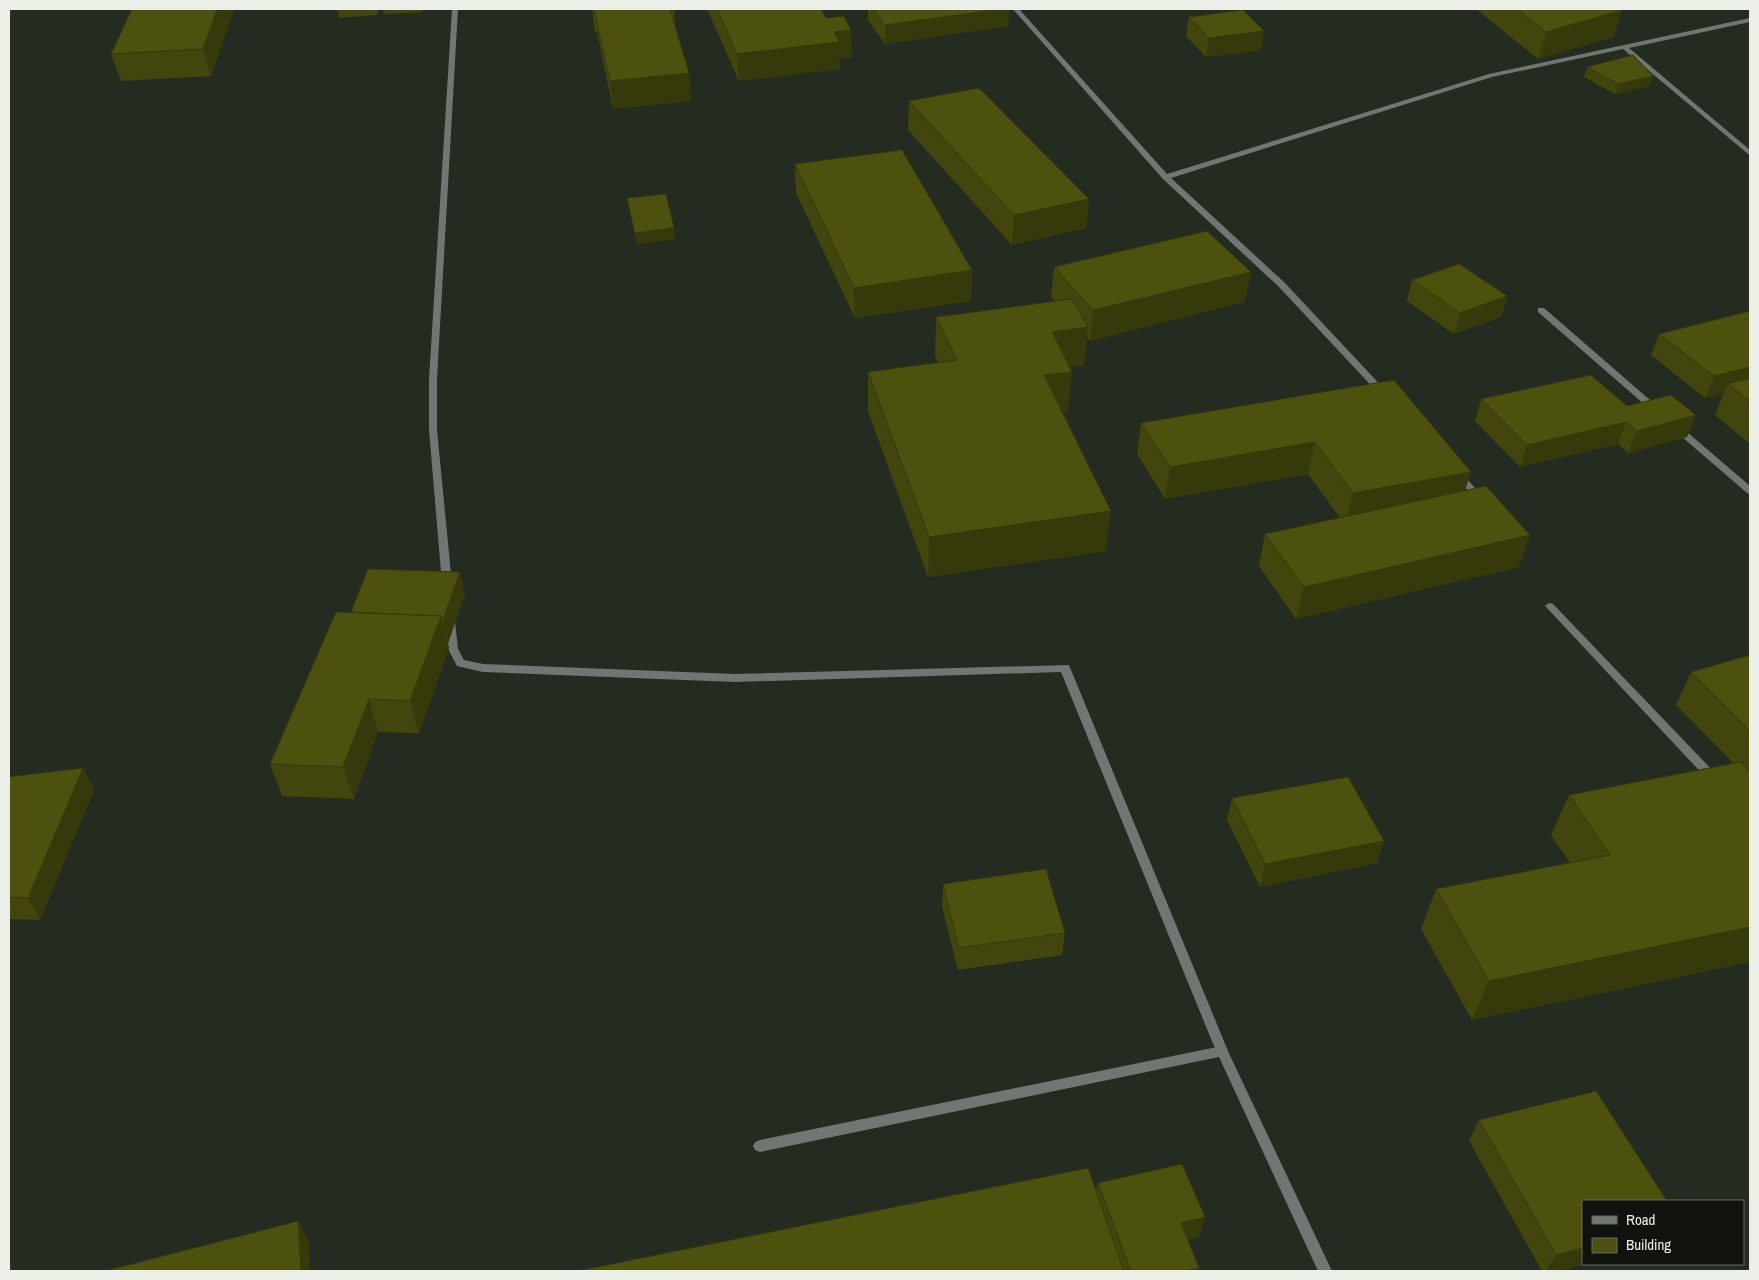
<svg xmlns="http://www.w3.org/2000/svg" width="1759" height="1280" font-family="'Archivo Narrow',sans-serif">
<rect width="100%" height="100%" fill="#242b20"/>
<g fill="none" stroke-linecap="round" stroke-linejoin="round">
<!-- lane -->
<polygon fill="#707671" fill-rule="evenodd" points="1222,1046 1226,1047 1332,1271 1318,1271 1219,1057 760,1152 755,1150 753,1146 755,1142 760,1140"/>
<!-- street -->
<g fill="#707671" fill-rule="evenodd">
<polygon points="452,9 458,9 437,379 437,430 452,584 447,587 442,584 429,430 429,379"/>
<polygon points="1013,9 1019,9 1167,174 1489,74 1750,18 1750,22 1629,48 1750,150 1750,155 1748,154 1623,49 1492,77 1171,178 1285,283 1386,391 1386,395 1380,395 1279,287 1163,179"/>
<polygon points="1538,308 1544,308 1658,407 1659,409 1658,411 1652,411 1538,312"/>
<polygon points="1677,425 1680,426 1750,486 1750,494 1747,493 1674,430 1673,428 1674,426"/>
<polygon points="1459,472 1462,473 1474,487 1476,489 1474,491 1468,491 1456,477 1455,475"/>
<polygon points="1550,603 1553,604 1717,775 1718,778 1717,781 1709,781 1547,608 1545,606 1547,604"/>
<polygon points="450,618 455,621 458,649 464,660 483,664 735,674 1069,665 1228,1051 1226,1055 1222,1056 1218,1055 1216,1051 1061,672 735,682 483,672 457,666 448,649 445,621"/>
</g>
</g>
<!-- wall -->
<g fill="#42460c">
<polygon points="132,9 234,9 211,76 121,81 111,54"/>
<polygon points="337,9 378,9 377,15 339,18"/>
<polygon points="383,9 423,9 422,12 384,14"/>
<polygon points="592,9 674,9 675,25 689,73 691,101 613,109 597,32 595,32"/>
<polygon points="707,9 821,9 852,57 839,59 840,69 739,81"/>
<polygon points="868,9 1009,9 1008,26 885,44 868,20"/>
<polygon points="1476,9 1620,9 1614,37 1538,59"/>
<polygon points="1189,17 1264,31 1261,50 1206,57 1186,36"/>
<polygon points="1587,67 1650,86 1615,94 1584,77"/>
<polygon points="909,101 1089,199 1086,228 1012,245 908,130"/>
<polygon points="795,164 972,270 971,301 855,318 796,193"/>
<polygon points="627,198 675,239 637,244 629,208"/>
<polygon points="1054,267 1245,302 1090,341 1087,337 1084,365 1070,367 1068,411 1062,412 1106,551 928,577 868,411 868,372 938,363 935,356 936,317 1055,302 1051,297"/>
<polygon points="1412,280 1507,296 1501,317 1454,334 1407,301"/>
<polygon points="1750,311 1750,444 1715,415 1724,392 1705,398 1651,355 1659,334"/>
<polygon points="1394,380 1465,491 1519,567 1296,619 1259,566 1265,534 1340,518 1308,474 1165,499 1137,454 1141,423"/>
<polygon points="1481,399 1627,406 1696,415 1687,437 1628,453 1618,444 1520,467 1475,421"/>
<polygon points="465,594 448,643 449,648 419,733 378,732 354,799 282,796 270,764 351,612"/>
<polygon points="1750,655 1750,962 1472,1020 1421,929 1436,889 1570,863 1551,835 1569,795 1733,763 1676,705 1691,672"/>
<polygon points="83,768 94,790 40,920 9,919 9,777"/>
<polygon points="1232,798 1384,841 1377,863 1260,887 1227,820"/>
<polygon points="943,884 1065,933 1062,955 958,970 942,906"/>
<polygon points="1479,1120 1583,1264 1585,1264 1558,1271 1542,1271 1469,1141"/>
<polygon points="1098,1183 1199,1237 1188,1240 1198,1271 577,1271 1096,1191"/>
</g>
<!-- shaded-wall -->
<g fill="#36390a">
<polygon points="217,9 234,9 211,76 203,49"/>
<polygon points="1001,9 1009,9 1008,26 885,44 885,25"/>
<polygon points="1622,10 1614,37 1538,59 1546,32"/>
<polygon points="851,30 852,57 839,59 840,69 739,81 737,54 834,32"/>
<polygon points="1264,31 1261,50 1206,57 1209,38"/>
<polygon points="689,73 691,101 613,109 610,81"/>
<polygon points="1653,76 1650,86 1615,94 1618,84"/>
<polygon points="1089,199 1086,228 1012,245 1014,215"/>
<polygon points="674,228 675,239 637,244 635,233"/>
<polygon points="972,270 971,301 855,318 854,288"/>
<polygon points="1251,272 1245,302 1090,341 1093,310"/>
<polygon points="1507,296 1501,317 1454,334 1460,313"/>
<polygon points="1088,327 1084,365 1048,371 1052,332"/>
<polygon points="1750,367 1750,386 1728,384 1724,393 1705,398 1714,376"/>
<polygon points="1072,372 1068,411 1041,415 1044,375"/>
<polygon points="1696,415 1687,437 1628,453 1637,431"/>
<polygon points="1626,422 1618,444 1520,467 1527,445"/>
<polygon points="1315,442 1308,474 1165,499 1170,467"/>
<polygon points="1471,472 1461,504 1345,525 1353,493"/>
<polygon points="1111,511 1106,551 928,577 929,537"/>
<polygon points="1530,535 1519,567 1296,619 1304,587"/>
<polygon points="460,572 465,594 448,643 443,620"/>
<polygon points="441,616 449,648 419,733 410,701"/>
<polygon points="369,699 378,732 354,799 343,767"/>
<polygon points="83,768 94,790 40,920 28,898"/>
<polygon points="1384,841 1377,863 1260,887 1265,864"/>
<polygon points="1750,927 1750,962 1472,1020 1489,981"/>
<polygon points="1205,1217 1199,1237 1176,1243 1181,1223"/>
<polygon points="298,1221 309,1241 310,1271 301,1271"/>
<polygon points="1583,1248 1583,1264 1585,1264 1558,1271 1546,1271 1556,1255"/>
<polygon points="1199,1268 1198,1271 1183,1271"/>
</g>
<!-- building -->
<g fill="#4d510e" stroke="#36390a">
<polygon points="132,9 217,9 203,49 111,54"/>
<polygon points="592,9 597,9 594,9 595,13 593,13"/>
<polygon points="594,9 670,9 689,73 610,81"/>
<polygon points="717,9 821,9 826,18 844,16 851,30 834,32 839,42 737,54"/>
<polygon points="873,9 1001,9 885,25"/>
<polygon points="1517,9 1620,9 1622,10 1546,32"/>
<polygon points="1243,10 1264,31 1209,38 1189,17"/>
<polygon points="1633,55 1653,76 1618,84 1587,67"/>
<polygon points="979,88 1089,199 1014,215 909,101"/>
<polygon points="902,150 972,270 854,288 795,164"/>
<polygon points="666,194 674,228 635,233 627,198"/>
<polygon points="1207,231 1251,272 1093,310 1054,267"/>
<polygon points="1459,264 1507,296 1460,313 1412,280"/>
<polygon points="1072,299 1088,327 1052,332 1072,372 1044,375 1111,511 929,537 868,372 957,360 936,317"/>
<polygon points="1750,311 1750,367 1714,376 1659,334"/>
<polygon points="1591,375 1627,406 1671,395 1696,415 1637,431 1626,422 1527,445 1481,399"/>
<polygon points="1750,378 1750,401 1728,384"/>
<polygon points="1394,380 1471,472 1353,493 1315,442 1170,467 1141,423"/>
<polygon points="1486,486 1530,535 1304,587 1265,534"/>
<polygon points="368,569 460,572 443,620 442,620 441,616 351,612"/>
<polygon points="336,612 441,616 410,701 369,699 343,767 270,764"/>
<polygon points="1750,655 1750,731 1691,672"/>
<polygon points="1741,762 1750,774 1750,927 1489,981 1436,889 1610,855 1569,795"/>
<polygon points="83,768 28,898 9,897 9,777"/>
<polygon points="1348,777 1384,841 1265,864 1232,798"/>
<polygon points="1046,869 1065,933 959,948 943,884"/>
<polygon points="1596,1091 1667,1201 1583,1201 1583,1248 1556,1255 1479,1120"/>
<polygon points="1182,1164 1205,1217 1181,1223 1199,1268 1183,1271 1131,1271 1098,1183"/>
<polygon points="1088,1168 1124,1271 577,1271"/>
<polygon points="298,1221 301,1271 109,1271 109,1270"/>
</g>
<!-- border -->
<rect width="1759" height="1280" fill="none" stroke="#ebefe8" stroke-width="20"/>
<!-- legend -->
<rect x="1582" y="1200" width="162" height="65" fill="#0f120d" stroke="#676a65"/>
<rect x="1592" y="1216" width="25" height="8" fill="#707671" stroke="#676a65"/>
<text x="1626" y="1225" font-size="15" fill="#ebefe8">Road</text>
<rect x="1592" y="1238" width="25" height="15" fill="#4d510e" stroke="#676a65"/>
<text x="1626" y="1250" font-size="15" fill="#ebefe8">Building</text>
</svg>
